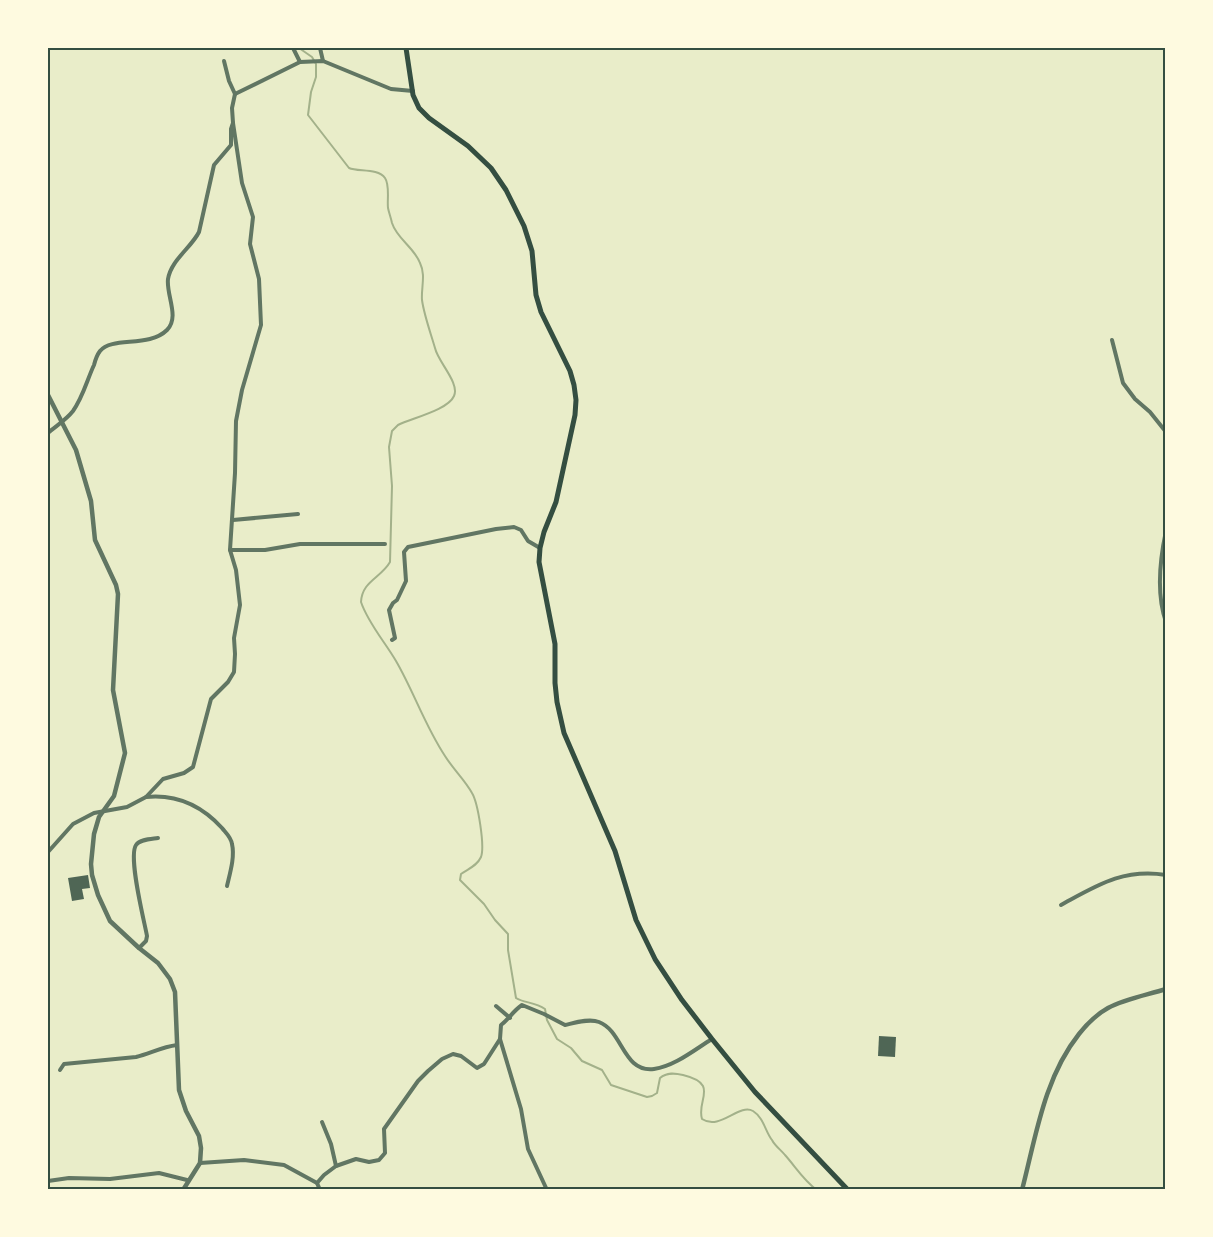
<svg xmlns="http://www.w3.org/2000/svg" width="1213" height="1237" font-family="Montserrat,sans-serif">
<rect width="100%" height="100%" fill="#e9edc9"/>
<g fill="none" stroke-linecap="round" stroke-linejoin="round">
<!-- stream -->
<path stroke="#a3b18a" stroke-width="2" d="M299,48L312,57L316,64V77L311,92L308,115L349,168C358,172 378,168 385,178C390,185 387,200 388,208C389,213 391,218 392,223C397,239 414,247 420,263C426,275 421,288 422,300C424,315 431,334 435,348C438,362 460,383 454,396C448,410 412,418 398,425L392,431L389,447L392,486L390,562C381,578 362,581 361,602C368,623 385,642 396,661C414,692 425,726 445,756C453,769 465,780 472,793C478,803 485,846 481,857C477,866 468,869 461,874L460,880L484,904L495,920L508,934V950L516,998C524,1003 535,1002 545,1009L547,1020L557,1039L571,1048L582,1061L602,1070L611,1085L647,1097L652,1096L657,1093L660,1078C667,1072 675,1073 683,1075C720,1084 696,1100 702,1119C720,1131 739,1103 753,1111C764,1118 765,1131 772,1140C775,1146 781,1150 785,1155C795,1166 804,1181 817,1190"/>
</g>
<!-- building -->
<g fill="#4f6655">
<polygon points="88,875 90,888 82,889 84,899 72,901 68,878"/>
<polygon points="879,1036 896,1037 895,1057 878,1056"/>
</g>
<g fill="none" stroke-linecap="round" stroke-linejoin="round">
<!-- minor -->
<g stroke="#617663" stroke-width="4">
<polyline points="293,48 300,62"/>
<polyline points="320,48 323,61"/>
<polyline points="224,61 229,81 235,94"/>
<polyline points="235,94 300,62 323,61 391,89 413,91"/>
<polyline points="1112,340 1123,383 1135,399 1150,412 1166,432"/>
<path d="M48,433C56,426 66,420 73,411C83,397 87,380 94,365C95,361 97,355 100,351C112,336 149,348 167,330C180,317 166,295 168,279C171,260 191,248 199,232L214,165L231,145V129L233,123L232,108L235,94"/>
<polyline points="233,520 298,514"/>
<path d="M1166,531C1160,559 1156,594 1166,622"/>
<polyline points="230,550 265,550 300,544 385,544"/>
<polyline points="392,640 395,638 389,610 393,603 397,600 406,581 404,552 408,547 496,529 514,527 521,530 528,541 540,548"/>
<path d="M146,797C176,794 201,805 222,828C226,833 231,837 232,844C235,857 230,873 227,886"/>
<polyline points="48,852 73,824 94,813 127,807 146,797 163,779 184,773 193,767 211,699 228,682 234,672 235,654 234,638 240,605 236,570 230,550 235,473 236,421 242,390 261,325 259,279 250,244 253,217 242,183 233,123"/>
<path d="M1061,905C1096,886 1123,868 1166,875"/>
<path d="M139,948L146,941L147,936C144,920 128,857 136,845C140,839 151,839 158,838"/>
<polyline points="496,1006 510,1018"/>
<path d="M60,1070L64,1064L136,1057C151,1053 162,1047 177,1045"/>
<polyline points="322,1122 331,1144 336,1166"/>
<polyline points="200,1163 244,1160 284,1165 317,1183 320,1190"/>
<polyline points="48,1181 69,1178 110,1179 159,1173 187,1180"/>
<polyline points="317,1183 324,1175 336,1166 356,1159 369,1162 379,1160 385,1153 384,1129 418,1081 428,1071 442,1059 453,1054 461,1056 477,1068 484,1064 500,1039"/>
<path d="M547,1190L528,1149L521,1109L500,1039L501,1025C509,1019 513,1011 522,1005L544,1014L565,1025C574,1023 589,1018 599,1022C623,1031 623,1073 654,1069C675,1066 694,1050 712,1039"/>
</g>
<!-- tertiary -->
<g stroke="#617663" stroke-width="4.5">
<polyline points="48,395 76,450 91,501 95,540 116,585 118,594 113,690 125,753 114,796 99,817 94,834 91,864 92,875 98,895 110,921 139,948 158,963 170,979 175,992 179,1090 186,1111 199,1136 201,1148 200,1163 183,1190"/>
<path d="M1022,1190C1036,1136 1044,1078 1079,1034C1087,1024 1097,1014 1108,1008C1125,999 1147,995 1166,989"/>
</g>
<!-- secondary -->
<polyline stroke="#344e41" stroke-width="5" points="406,48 413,95 419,108 429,118 468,146 491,168 506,190 524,226 532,251 536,295 541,312 570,371 574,385 576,400 575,415 556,502 544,532 540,548 539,562 555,644 555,683 557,702 564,733 615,851 636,920 655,959 682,1000 712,1039 755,1092 848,1190"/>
</g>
<!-- border -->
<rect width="1213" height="1237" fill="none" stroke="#fefae0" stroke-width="98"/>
<rect x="49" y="49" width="1115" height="1139" fill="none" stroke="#344e41" stroke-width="2"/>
</svg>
